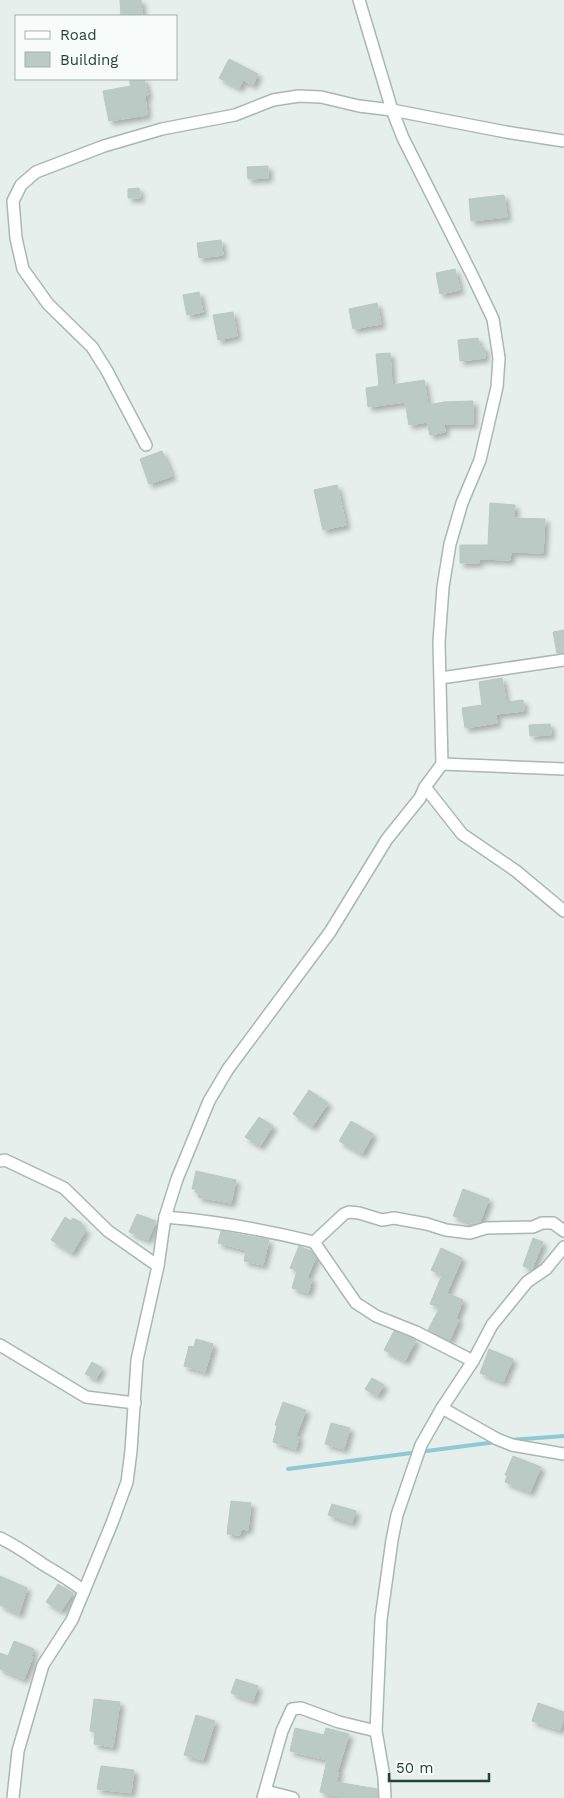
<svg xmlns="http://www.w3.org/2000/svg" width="564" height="1798" font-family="'Work Sans',sans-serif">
<defs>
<filter id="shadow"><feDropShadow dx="4" dy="4" stdDeviation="2.5" flood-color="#0004"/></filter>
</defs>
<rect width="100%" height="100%" fill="#e6efeb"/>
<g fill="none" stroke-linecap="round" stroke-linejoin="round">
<!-- stream -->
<g stroke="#8ec9d4" stroke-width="4">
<polyline points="510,1440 564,1436"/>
<polyline points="288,1469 496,1442"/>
</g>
</g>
<!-- building -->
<g fill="#bbcac4" stroke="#b8c9c2" filter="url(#shadow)">
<polygon points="120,0 141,0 142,16 121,16"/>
<polygon points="229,59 258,74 253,85 243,80 239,88 219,78"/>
<polygon points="129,79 144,79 148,95 145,96 147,115 109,121 103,91 131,86"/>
<polygon points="268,166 268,178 248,179 247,167"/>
<polygon points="139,188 140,198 128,198 128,189"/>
<polygon points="504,195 507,217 471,221 469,199"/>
<polygon points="221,240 223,255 199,258 197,243"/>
<polygon points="455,269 460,290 440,294 436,273"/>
<polygon points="199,292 203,312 187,315 183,295"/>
<polygon points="377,303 381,324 353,329 349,309"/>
<polygon points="233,312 237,336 218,340 213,315"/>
<polygon points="478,338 479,347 484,347 485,358 460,361 458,340"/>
<polygon points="390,353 392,385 424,380 428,405 444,402 473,401 473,424 444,424 445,432 430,435 427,422 409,425 405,402 368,407 366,388 379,386 376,354"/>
<polygon points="162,451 172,476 149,484 140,459"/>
<polygon points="337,485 346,525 323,530 314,490"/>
<polygon points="490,503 515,505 514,518 545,519 543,553 511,552 510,560 479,559 479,563 460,563 460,545 488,545"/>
<polygon points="564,630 564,653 557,653 553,632"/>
<polygon points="502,678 506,702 523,700 524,711 496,714 497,723 465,728 462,708 482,705 479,682"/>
<polygon points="550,724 551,735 530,736 529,725"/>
<polygon points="309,1090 328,1103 312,1127 293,1114"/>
<polygon points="259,1117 273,1126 260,1146 245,1137"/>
<polygon points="351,1121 373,1134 362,1154 339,1141"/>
<polygon points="196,1171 236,1180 231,1203 198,1197 199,1193 195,1192 196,1189 192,1189"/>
<polygon points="463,1189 489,1199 480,1222 474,1224 453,1216"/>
<polygon points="137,1214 156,1221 148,1240 129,1232"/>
<polygon points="65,1217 71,1221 73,1218 82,1223 80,1226 86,1230 72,1253 51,1240"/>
<polygon points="221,1231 269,1240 263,1265 244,1261 246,1250 218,1243"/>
<polygon points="533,1238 543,1242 532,1269 523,1266"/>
<polygon points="299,1246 311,1251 316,1257 307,1278 312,1279 308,1293 292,1288 297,1271 290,1268"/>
<polygon points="441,1248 462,1258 447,1293 463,1300 456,1318 459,1320 449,1341 428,1330 440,1307 430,1304 442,1275 431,1270"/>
<polygon points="394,1331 416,1340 405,1361 384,1350"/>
<polygon points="196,1339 213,1344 205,1372 184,1366 189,1346 194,1347"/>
<polygon points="489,1349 513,1359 503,1382 480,1373"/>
<polygon points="92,1362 102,1368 96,1379 85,1374"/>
<polygon points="372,1378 384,1385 377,1396 365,1389"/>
<polygon points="283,1402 306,1410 296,1436 299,1437 296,1449 273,1442 277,1426 275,1425"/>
<polygon points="331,1423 350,1428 344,1449 325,1444"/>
<polygon points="513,1456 541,1467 530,1492 505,1482 507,1476 505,1475"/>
<polygon points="231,1501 251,1503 248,1530 241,1529 240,1535 227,1534"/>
<polygon points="332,1504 356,1511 352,1523 328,1515"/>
<polygon points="0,1576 27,1588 19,1614 0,1605"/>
<polygon points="58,1584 73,1593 61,1611 46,1602"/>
<polygon points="14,1641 34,1649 31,1656 33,1657 24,1679 0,1669 0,1653 8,1656"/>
<polygon points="236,1679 258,1686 253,1701 231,1693"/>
<polygon points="94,1699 120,1702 113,1747 94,1744 95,1732 90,1731"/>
<polygon points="538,1703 564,1712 564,1718 560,1730 532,1721"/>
<polygon points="196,1715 215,1721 203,1760 184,1755"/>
<polygon points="295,1728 324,1735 326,1728 349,1734 337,1773 339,1773 336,1782 377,1789 377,1798 345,1798 320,1792 327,1760 290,1751"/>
<polygon points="101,1766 134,1770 131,1793 97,1789"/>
</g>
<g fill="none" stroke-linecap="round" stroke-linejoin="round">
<!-- street casing -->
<g stroke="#a8b8b2" stroke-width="14">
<g id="street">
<polyline points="146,445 107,371 92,347 48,304 23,269 16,238 13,201 21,185 36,172 104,146 162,129 235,115 273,100 299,96 321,97 359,106 392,110 506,132 564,141"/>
<polyline points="441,678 564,660"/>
<polyline points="442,764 564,769"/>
<polyline points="425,787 462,834 516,871 564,911"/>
<polyline points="0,1161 5,1160 64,1188 108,1231 158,1266"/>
<path d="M165,1217C215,1221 265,1230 314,1242L344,1214L349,1212L359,1213L382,1220L394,1218L427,1224L446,1230L470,1233L486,1228L533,1227L542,1223H553L564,1231"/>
<polyline points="314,1242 356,1303 376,1316 416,1332 473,1361"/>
<polyline points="0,1345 86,1397 135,1403"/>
<polyline points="442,1408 473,1361 492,1325 527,1282 546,1269 564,1247"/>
<path d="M0,1538C17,1546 29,1555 44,1565C58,1573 71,1581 84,1591"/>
<polyline points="266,1791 293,1798"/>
<polyline points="13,1798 18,1751 43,1665 72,1620 112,1523 127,1482 131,1451 137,1360 158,1266 165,1217 177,1179 209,1101 228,1069 330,932 387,839 420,798 425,787 442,764 439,642 443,587 450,544 462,503 480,460 497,387 499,358 493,319 472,275 403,138 392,110 359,0"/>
<polyline points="263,1798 282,1731 292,1709 301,1708 339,1722 376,1731"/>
<polyline points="385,1798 384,1777 376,1731 381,1619 392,1540 397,1515 421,1445 442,1408 497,1439 512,1445 564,1454"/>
</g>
</g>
<!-- street -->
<use href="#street" stroke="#fff" stroke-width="11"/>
</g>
<!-- legend -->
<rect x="15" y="15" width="162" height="65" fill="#f7fbf9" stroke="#a3b1ad"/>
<rect x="25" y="31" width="25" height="8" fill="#ffffff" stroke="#a3b1ad"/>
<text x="60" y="40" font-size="15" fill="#24423a">Road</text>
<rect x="25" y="52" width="25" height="15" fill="#bbcac4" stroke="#a3b1ad"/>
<text x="60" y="65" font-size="15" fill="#24423a">Building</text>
<!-- scale -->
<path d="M389 1773v8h100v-8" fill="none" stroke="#24423a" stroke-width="2.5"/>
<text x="396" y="1773" font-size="15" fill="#24423a" stroke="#f7fbf9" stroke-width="4" paint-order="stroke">50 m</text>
</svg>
